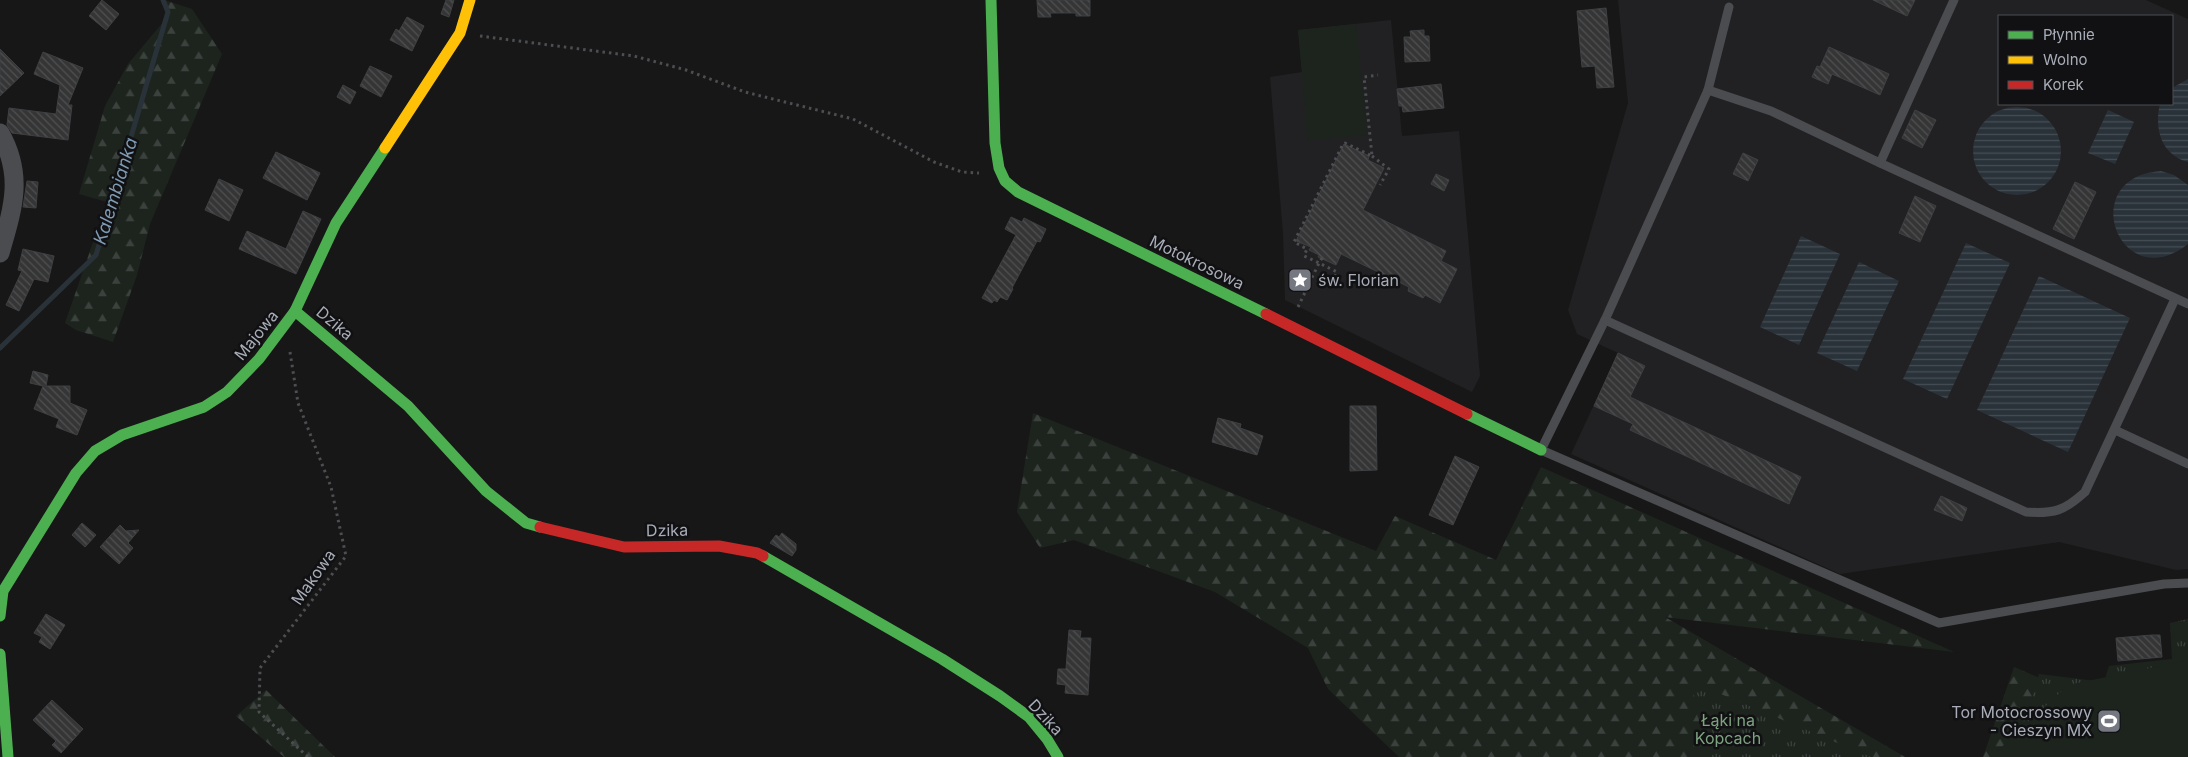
<svg xmlns="http://www.w3.org/2000/svg" width="2188" height="757" font-family="Inter,sans-serif">
<defs>
<pattern id="forest-firs" width="22" height="20" patternUnits="userSpaceOnUse" patternTransform="scale(1.25)"><rect width="22" height="20" fill="#1d241e"/><path d="M5 1l3.5 6h-7zM16 11l3.5 6h-7z" fill="#3b413d"/></pattern>
<pattern id="park-tufts" width="24" height="20" patternUnits="userSpaceOnUse" patternTransform="scale(1.25)"><rect width="24" height="20" fill="#1d241e"/><path d="M3 7l-1-3M5 7V3M7 7l1-3M15 17l-1-3M17 17v-4M19 17l1-3" fill="none" stroke="#3b413d"/></pattern>
<pattern id="water-rules" width="6" height="5" patternUnits="userSpaceOnUse" patternTransform="scale(1.25)"><rect width="6" height="5" fill="#2a3239"/><path d="M0 2.5h6" fill="none" stroke="#464d54"/></pattern>
<pattern id="building-back-hatch" width="6" height="6" patternUnits="userSpaceOnUse" patternTransform="scale(1.25)"><rect width="6" height="6" fill="#353536"/><path d="M-1 5l2 2M0 0l6 6M5-1l2 2" fill="none" stroke="#4f5051"/></pattern>
</defs>
<rect width="100%" height="100%" fill="#171717"/>
<!-- built -->
<g fill="#212123" fill-rule="evenodd">
<path d="M1618,0H2146L2188,19V569L2176,570L2059,542L1840,574L1571,454L1618,353L1577,334L1568,310L1628,103ZM1999,16H2172V104H1999Z"/>
<polygon points="1391,20 1402,136 1459,131 1480,376 1472,392 1285,300 1283,234 1270,77 1302,72 1298,30"/>
</g>
<!-- forest -->
<g fill="url(#forest-firs)">
<polygon points="164,0 192,9 222,54 150,224 137,275 113,342 76,330 65,323 107,202 79,194 105,106 128,64 170,14"/>
<polygon points="1033,413 1376,551 1395,516 1496,560 1541,467 1954,652 1665,617 1905,757 1399,757 1328,689 1308,648 1215,592 1074,540 1040,548 1017,512"/>
<polygon points="2014,667 2080,695 2071,757 1983,757"/>
<polygon points="266,690 335,757 284,757 236,716"/>
</g>
<!-- park -->
<g fill="url(#park-tufts)">
<polygon points="2188,619 2188,757 2014,757 2039,674 2104,682 2109,666 2172,659 2170,623"/>
<polygon points="1692,682 1871,757 1699,757 1700,732"/>
</g>
<!-- pitch -->
<g fill="#1d241e">
<polygon points="1356,24 1367,135 1308,141 1298,30"/>
<polygon points="2188,660 2188,757 1991,757 2068,685"/>
</g>
<!-- water -->
<g fill="url(#water-rules)">
<path d="M2188,79V162C2161,155 2154,128 2160,104H2172V88Z"/>
<circle cx="2017" cy="151" r="44"/>
<polygon points="2108,110 2134,122 2115,164 2088,153"/>
<path d="M2161,171L2174,175L2188,185V244C2120,298 2074,177 2161,171Z"/>
<polygon points="1801,236 1840,254 1799,345 1760,327"/>
<polygon points="1966,243 2010,263 1947,399 1903,379"/>
<polygon points="1859,262 1899,281 1857,371 1817,353"/>
<polygon points="2039,276 2130,318 2068,452 1977,410"/>
</g>
<g fill="none" stroke-linecap="round" stroke-linejoin="round">
<!-- stream -->
<polyline stroke="#2a3239" stroke-width="5" points="0,348 96,255 168,12 163,0"/>
</g>
<!-- building -->
<g fill="url(#building-back-hatch)" stroke="#3f4043">
<polygon points="102,0 119,14 106,30 89,16"/>
<polygon points="446,0 454,0 449,17 441,14"/>
<polygon points="1037,0 1090,0 1090,16 1076,16 1076,13 1050,13 1051,17 1038,17"/>
<polygon points="1873,0 1915,0 1907,16"/>
<polygon points="1606,8 1614,87 1597,88 1595,66 1582,67 1577,11"/>
<polygon points="407,17 424,26 412,51 390,40 396,29 399,31"/>
<polygon points="1424,30 1424,36 1429,36 1430,61 1405,62 1404,37 1411,37 1410,31"/>
<polygon points="1829,47 1889,74 1880,95 1832,74 1828,84 1812,77 1817,66 1820,67"/>
<polygon points="0,49 24,73 0,96"/>
<polygon points="43,52 83,68 68,105 72,105 68,140 12,133 7,125 9,108 56,114 60,85 34,74"/>
<polygon points="370,66 392,76 381,97 360,86"/>
<polygon points="1441,84 1444,108 1403,112 1402,106 1399,106 1397,89"/>
<polygon points="343,85 356,92 350,104 337,97"/>
<polygon points="1915,110 1936,120 1922,148 1902,138"/>
<polygon points="1344,144 1369,156 1368,160 1384,168 1363,210 1446,251 1441,261 1457,269 1440,303 1425,295 1423,298 1408,291 1409,287 1341,254 1336,265 1318,257 1319,255 1309,250 1311,247 1296,241"/>
<polygon points="276,152 320,173 307,200 263,178"/>
<polygon points="1743,153 1758,160 1748,181 1733,174"/>
<polygon points="1436,174 1449,180 1444,191 1431,184"/>
<polygon points="219,179 243,190 229,221 205,210"/>
<polygon points="27,181 38,182 36,208 23,207"/>
<polygon points="2075,182 2096,192 2074,239 2053,229"/>
<polygon points="1915,196 1936,206 1920,242 1899,233"/>
<polygon points="303,211 321,219 296,274 239,249 247,231 286,249"/>
<polygon points="1011,217 1022,222 1024,218 1046,229 1040,242 1037,241 1012,288 1013,289 1007,300 1000,297 997,302 994,300 992,303 982,298 1016,235 1005,229"/>
<polygon points="23,249 54,256 48,282 34,279 19,311 6,305 22,271 18,270"/>
<polygon points="1618,353 1645,366 1630,397 1801,477 1789,504 1630,430 1633,424 1594,406"/>
<polygon points="33,371 48,375 46,386 70,386 70,403 87,410 77,435 56,427 59,419 34,409 43,386 30,383"/>
<polygon points="1350,406 1376,406 1377,470 1350,471"/>
<polygon points="1218,418 1241,424 1240,428 1263,436 1257,455 1212,442"/>
<polygon points="1455,456 1479,467 1453,525 1429,515"/>
<polygon points="1941,496 1967,508 1962,521 1934,510"/>
<polygon points="82,523 96,535 85,547 72,535"/>
<polygon points="120,525 126,531 139,530 128,543 133,548 119,564 100,547"/>
<polygon points="782,533 796,544 796,550 792,556 770,543 776,535 779,537"/>
<polygon points="46,614 65,625 50,649 39,642 42,637 34,633"/>
<polygon points="1069,630 1081,631 1080,638 1091,638 1088,695 1065,693 1066,685 1057,684 1058,669 1066,669"/>
<polygon points="2152,635 2160,635 2162,657 2118,661 2116,638"/>
<polygon points="52,700 83,729 61,753 52,745 56,741 33,720"/>
</g>
<g fill="none" stroke-linecap="round" stroke-linejoin="round">
<!-- path -->
<g stroke="#4d4e52" stroke-width="3" stroke-dasharray="2.5 4" stroke-linecap="butt">
<polyline points="480,36 634,56 686,70 745,92 853,119 934,162 962,172 979,173"/>
<polyline points="1372,156 1389,169 1380,185"/>
<polyline points="1322,258 1319,263 1304,256 1307,249 1294,242 1343,144 1345,143 1372,156 1364,77 1378,75"/>
<polyline points="1298,307 1319,263 1337,272 1331,285"/>
<polyline points="290,352 298,403 331,487 346,556 260,668 259,712 308,757"/>
</g>
<!-- lane -->
<g stroke="#4b4c50" stroke-width="9">
<polyline points="1729,7 1708,90 1605,320 1541,450 1939,623 2164,584 2188,583"/>
<polyline points="1708,90 1771,111 1880,163 2188,304"/>
<polyline points="1880,163 1954,0"/>
<path d="M1605,320L2026,512C2054,514 2064,511 2085,492L2175,299"/>
<polyline points="2115,430 2188,464"/>
</g>
<!-- street -->
<path stroke="#4b4c50" stroke-width="19" d="M0,133C24,176 13,208 0,253"/>
<!-- fast -->
<g stroke="#4caf50" stroke-width="11">
<polyline points="991,0 995,143 999,168 1005,181 1018,192 1266,314"/>
<polyline points="295,311 408,406 486,491 526,523 540,527"/>
<polyline points="1467,414 1541,450"/>
<polyline points="763,556 942,659 1000,696 1029,717 1047,739 1058,757"/>
<polyline points="0,616 3,591 76,473 95,451 122,435 204,407 227,392 259,359 295,311 336,223 385,148"/>
<polyline points="0,654 8,757"/>
</g>
<!-- slow -->
<polyline stroke="#ffc107" stroke-width="11" points="385,148 460,33 470,0"/>
<!-- jam -->
<g stroke="#c62828" stroke-width="11">
<polyline points="1266,314 1467,414"/>
<polyline points="540,527 624,547 719,546 757,553 763,556"/>
</g>
</g>
<!-- icons -->
<defs>
<g id="sight-square" transform="scale(1.25)"><rect x="-9" y="-9" width="18" height="18" rx="4" fill="#757880" stroke="#111113"/><path d="M0-6L1.8-2.2L6-1.7L2.9 1.2L3.7 5.4L0 3.3L-3.7 5.4L-2.9 1.2L-6-1.7L-1.8-2.2Z" fill="#fff"/></g>
<g id="stadium-square" transform="scale(1.25)"><rect x="-9" y="-9" width="18" height="18" rx="4" fill="#757880" stroke="#111113"/><path d="M0-5a6.5 5 0 1 0 0 10a6.5 5 0 1 0 0-10ZM-3.5-1.8h7v3.6h-7Z" fill="#fff"/></g>
</defs>
<g fill-rule="evenodd">
<use href="#sight-square" x="1300" y="280"/>
<use href="#stadium-square" x="2109" y="721"/>
</g>
<g text-anchor="middle" dominant-baseline="central" stroke-width="5" stroke-linejoin="round" paint-order="stroke">
<!-- street labels -->
<g font-size="16" fill="#a8adb8" stroke="#111113">
<text transform="translate(1197 262) rotate(26)">Motokrosowa</text>
<text transform="translate(335 323) rotate(40)">Dzika</text>
<text transform="translate(256 335) rotate(-51)">Majowa</text>
<text transform="translate(667 530) rotate(-1)">Dzika</text>
<text transform="translate(313 577) rotate(-55)">Makowa</text>
<text transform="translate(1046 717) rotate(47)">Dzika</text>
</g>
<!-- poi labels -->
<g font-size="16" fill="#a8adb8" stroke="#111113" text-anchor="start">
<text x="1318" y="280">św. Florian</text>
<text x="2092" y="712" text-anchor="end">Tor Motocrossowy<tspan x="2092" dy="18">- Cieszyn MX</tspan></text>
</g>
<!-- park labels -->
<g font-size="16" fill="#7fa381" stroke="#111113">
<text x="1728" y="720">Łąki na<tspan x="1728" dy="18">Kopcach</tspan></text>
</g>
<!-- water labels -->
<g font-size="18" font-style="italic" fill="#7f9bb3" stroke="#111113">
<text transform="translate(115 191) rotate(-73)">Kalembianka</text>
</g>
</g>
<!-- legend -->
<rect x="1998" y="15" width="175" height="90" fill="#111113" stroke="#4d4f55"/>
<rect x="2008" y="31" width="25" height="8" fill="#4caf50" stroke="#4d4f55"/>
<text x="2043" y="40" font-size="15" fill="#a8adb8">Płynnie</text>
<rect x="2008" y="56" width="25" height="8" fill="#ffc107" stroke="#4d4f55"/>
<text x="2043" y="65" font-size="15" fill="#a8adb8">Wolno</text>
<rect x="2008" y="81" width="25" height="8" fill="#c62828" stroke="#4d4f55"/>
<text x="2043" y="90" font-size="15" fill="#a8adb8">Korek</text>
</svg>
